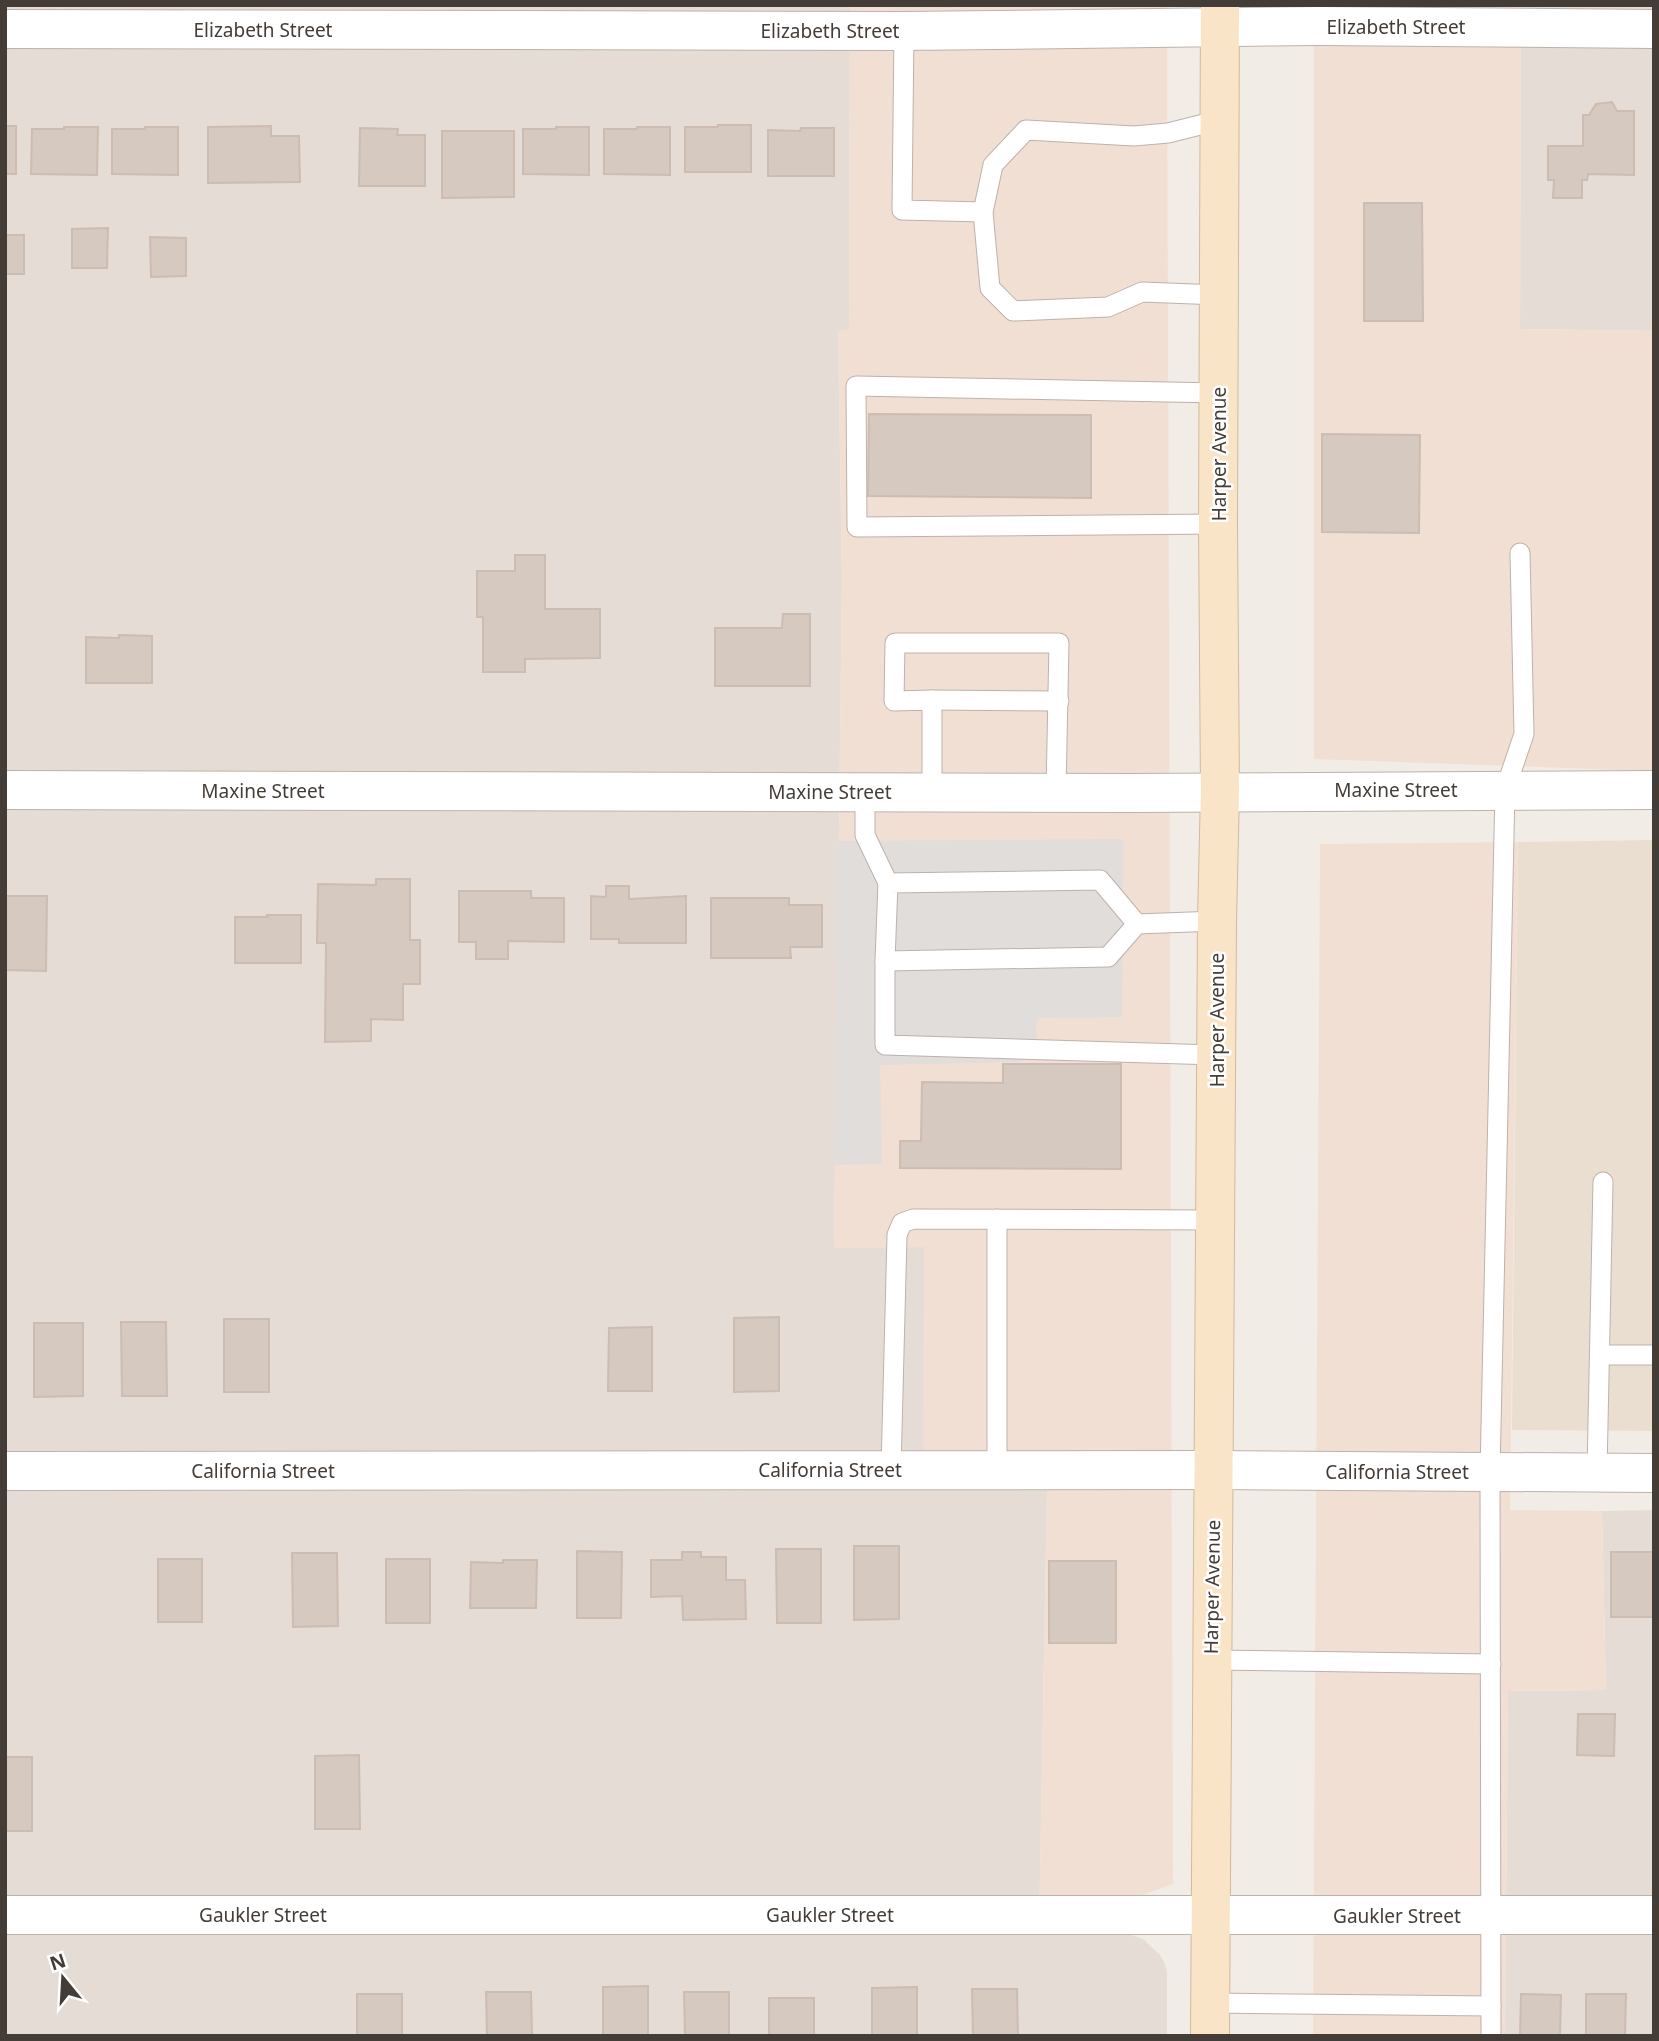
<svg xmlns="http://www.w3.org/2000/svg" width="1659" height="2041" font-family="'Noto Sans',sans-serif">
<rect width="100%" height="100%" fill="#f2ece7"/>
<!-- residential -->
<g fill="#e5ddd5">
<polygon points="5,5 955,5 955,8 850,8 849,330 838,331 842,578 834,1248 924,1247 924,1488 1047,1488 1039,1932 1126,1933 1143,1939 1160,1955 1165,1964 1167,1973 1167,2036 5,2036"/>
<polygon points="1521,5 1654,5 1654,331 1520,329"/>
<polygon points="1654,1510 1654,2036 1505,2036 1508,1691 1606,1690 1602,1511"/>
</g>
<!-- commercial -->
<g fill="#f2dfd3">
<polygon points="955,5 1167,5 1173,1884 1039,1932 1047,1489 923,1488 924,1247 834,1248 842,578 838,330 849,329 850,7 954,8"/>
<polygon points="1314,5 1521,5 1520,329 1654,331 1654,771 1314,759"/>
<polygon points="1518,842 1510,1510 1602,1511 1606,1690 1508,1691 1505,2036 1313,2036 1320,844"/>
</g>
<!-- education -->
<polygon fill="#eaded1" points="1654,840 1654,1431 1512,1430 1518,842"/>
<!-- parking -->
<polygon fill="#e0dddb" points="1123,839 1122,1017 1040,1018 1036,1023 1037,1039 1022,1040 1022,1062 880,1065 882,1164 834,1165 838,841"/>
<!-- building -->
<g fill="#d6c9c0" stroke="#cdbcb1" stroke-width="2">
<polygon points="1612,102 1617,111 1634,111 1634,175 1588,174 1587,180 1582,180 1582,198 1553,198 1554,180 1548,180 1548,146 1583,146 1583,115 1589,115 1596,104"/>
<polygon points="718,125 751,125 751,172 685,172 685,127 718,127"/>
<rect x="5" y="126" width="11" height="48"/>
<polygon points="271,126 271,136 299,136 300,182 208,183 208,127"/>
<polygon points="64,127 98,127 97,175 31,174 32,129 64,129"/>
<polygon points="145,127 178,127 178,175 112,174 112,129 145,129"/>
<polygon points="556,127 589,127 589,175 523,174 523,129 556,129"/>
<polygon points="637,127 670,127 670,175 604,174 604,129 637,129"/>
<polygon points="360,128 398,129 397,135 425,135 425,186 359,186"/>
<polygon points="801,128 834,128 834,176 768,176 768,130 800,131"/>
<polygon points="442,131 514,131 514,197 442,198"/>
<polygon points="1364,203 1422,203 1423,321 1364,321"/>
<polygon points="108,228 107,268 72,268 72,229"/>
<rect x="5" y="235" width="19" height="39"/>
<polygon points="150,237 186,238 186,276 151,277"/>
<polygon points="869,414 1091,415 1091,498 868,496"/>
<polygon points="1322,434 1420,435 1419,533 1322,532"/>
<polygon points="515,555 545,555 545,609 600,609 600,658 525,659 525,672 483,672 483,617 477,617 477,571 515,571"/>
<polygon points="783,614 810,614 810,686 715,686 715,628 782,628"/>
<polygon points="119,635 152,636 152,683 86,683 86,637 119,638"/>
<polygon points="376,879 410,879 410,940 420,940 420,984 403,984 403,1020 371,1019 371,1041 325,1042 326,943 317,943 318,884 376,885"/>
<polygon points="606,886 629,886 629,899 686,896 686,943 619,943 619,939 591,939 591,896 606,897"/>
<polygon points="459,891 531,891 531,898 564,898 564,942 508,941 508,959 476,959 476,942 459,942"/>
<polygon points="5,896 47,896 46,971 5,970"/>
<polygon points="711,898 789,898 789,905 822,905 822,947 790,947 791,958 711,958"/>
<polygon points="267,915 301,915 301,963 235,963 235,917 268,917"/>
<polygon points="1003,1064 1121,1064 1121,1169 900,1168 900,1141 921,1141 922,1082 1003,1083"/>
<polygon points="779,1317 779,1391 734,1392 734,1318"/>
<rect x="224" y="1319" width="45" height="73"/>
<polygon points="121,1322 166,1322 167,1396 122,1396"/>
<polygon points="34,1323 83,1323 83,1396 34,1397"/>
<polygon points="652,1327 652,1391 608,1391 609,1328"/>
<polygon points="854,1546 899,1546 899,1619 854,1620"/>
<polygon points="776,1549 821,1549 821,1623 777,1623"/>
<polygon points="5,1550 6,1550 5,1613"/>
<polygon points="577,1551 622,1552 621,1618 577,1618"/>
<polygon points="682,1552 701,1552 701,1557 726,1557 726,1580 745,1580 746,1619 683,1620 682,1596 651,1597 651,1560 682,1560"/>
<rect x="1611" y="1552" width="43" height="65"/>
<polygon points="292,1553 337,1553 338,1626 293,1627"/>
<rect x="158" y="1559" width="44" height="63"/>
<rect x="386" y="1559" width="44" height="64"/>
<polygon points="503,1560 537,1560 536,1608 470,1608 471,1562 503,1563"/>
<rect x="1049" y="1561" width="67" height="82"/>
<polygon points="1578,1714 1615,1714 1614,1756 1577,1755"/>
<polygon points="359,1755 360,1829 315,1829 315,1756"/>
<rect x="5" y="1757" width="27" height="74"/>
<polygon points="648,1986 648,2036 603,2036 603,1987"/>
<polygon points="917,1987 917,2036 872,2036 872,1988"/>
<polygon points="972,1989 1017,1989 1018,2036 973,2036"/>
<polygon points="486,1992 531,1992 532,2036 487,2036"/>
<polygon points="684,1992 729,1992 729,2036 685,2036"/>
<rect x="357" y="1994" width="45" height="42"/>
<polygon points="1521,1994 1561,1995 1560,2036 1520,2036"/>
<polygon points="1586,1994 1626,1994 1625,2036 1586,2036"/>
<rect x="769" y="1998" width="45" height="38"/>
</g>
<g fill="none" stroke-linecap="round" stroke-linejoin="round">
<!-- service casing -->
<g stroke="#bdb2aa" stroke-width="21">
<g id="service">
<polyline points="904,31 902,210 983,212"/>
<polyline points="1219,295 1142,292 1108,307 1013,311 990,288 983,212 993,165 1026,130 1134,136 1168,133 1220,120"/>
<polyline points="1218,524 857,527 856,386 1219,393"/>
<polyline points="932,700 1059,701"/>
<polyline points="865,792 865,835 888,883"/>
<polyline points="932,792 932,700 894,701 895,643 1059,643 1056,792"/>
<polyline points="1137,924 1100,880 888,883 885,961 1108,957 1137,924 1217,921"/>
<polyline points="885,961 885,1045 1216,1055"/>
<polyline points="1600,1355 1654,1355"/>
<polyline points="891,1470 897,1235 902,1223 913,1219 1215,1220"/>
<polyline points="997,1471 997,1219"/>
<polyline points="1597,1473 1603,1182"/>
<polyline points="1212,1660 1491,1664"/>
<polyline points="1210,2003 1491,2006"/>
<polyline points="1491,2036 1490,1472 1505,790 1524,734 1520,553"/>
</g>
</g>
<!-- minor casing -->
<g stroke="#bdb2aa" stroke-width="40">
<g id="minor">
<polyline points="5,29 904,31 1320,26 1654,29"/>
<polyline points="5,790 1131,793 1654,790"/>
<polyline points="5,1471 1214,1470 1654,1473"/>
<polyline points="5,1915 1654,1915"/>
</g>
</g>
<!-- secondary casing -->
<g stroke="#d1b99c" stroke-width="40">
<polyline id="secondary" points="1210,2036 1217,921 1220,791 1218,524 1220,5"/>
</g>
<!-- service -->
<use href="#service" stroke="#fff" stroke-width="19"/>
<!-- minor -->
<use href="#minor" stroke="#fff" stroke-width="38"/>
<!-- secondary -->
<use href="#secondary" stroke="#fae4c8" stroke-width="38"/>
</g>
<g text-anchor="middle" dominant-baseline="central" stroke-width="5" stroke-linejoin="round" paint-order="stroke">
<!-- street labels -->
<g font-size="19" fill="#443c36" stroke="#fff">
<text x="1396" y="27">Elizabeth Street</text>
<text x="263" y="30">Elizabeth Street</text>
<text x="830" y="31">Elizabeth Street</text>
<text transform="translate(1219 454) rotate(-90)">Harper Avenue</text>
<text x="1396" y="790">Maxine Street</text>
<text x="263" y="791">Maxine Street</text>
<text x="830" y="792">Maxine Street</text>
<text transform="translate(1217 1020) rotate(-90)">Harper Avenue</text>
<text x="830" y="1470">California Street</text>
<text x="263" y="1471">California Street</text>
<text x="1397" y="1472">California Street</text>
<text transform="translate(1212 1587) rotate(-89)">Harper Avenue</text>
<text x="263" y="1915">Gaukler Street</text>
<text x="830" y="1915">Gaukler Street</text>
<text x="1397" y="1916">Gaukler Street</text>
</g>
</g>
<!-- border -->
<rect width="1659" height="2041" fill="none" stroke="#443c36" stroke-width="14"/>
<!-- north arrow -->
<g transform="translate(63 1978) rotate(342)" stroke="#ffffff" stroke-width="5" paint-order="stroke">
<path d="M0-5L12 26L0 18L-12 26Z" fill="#443c36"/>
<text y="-10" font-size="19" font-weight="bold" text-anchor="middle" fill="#443c36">N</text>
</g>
</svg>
